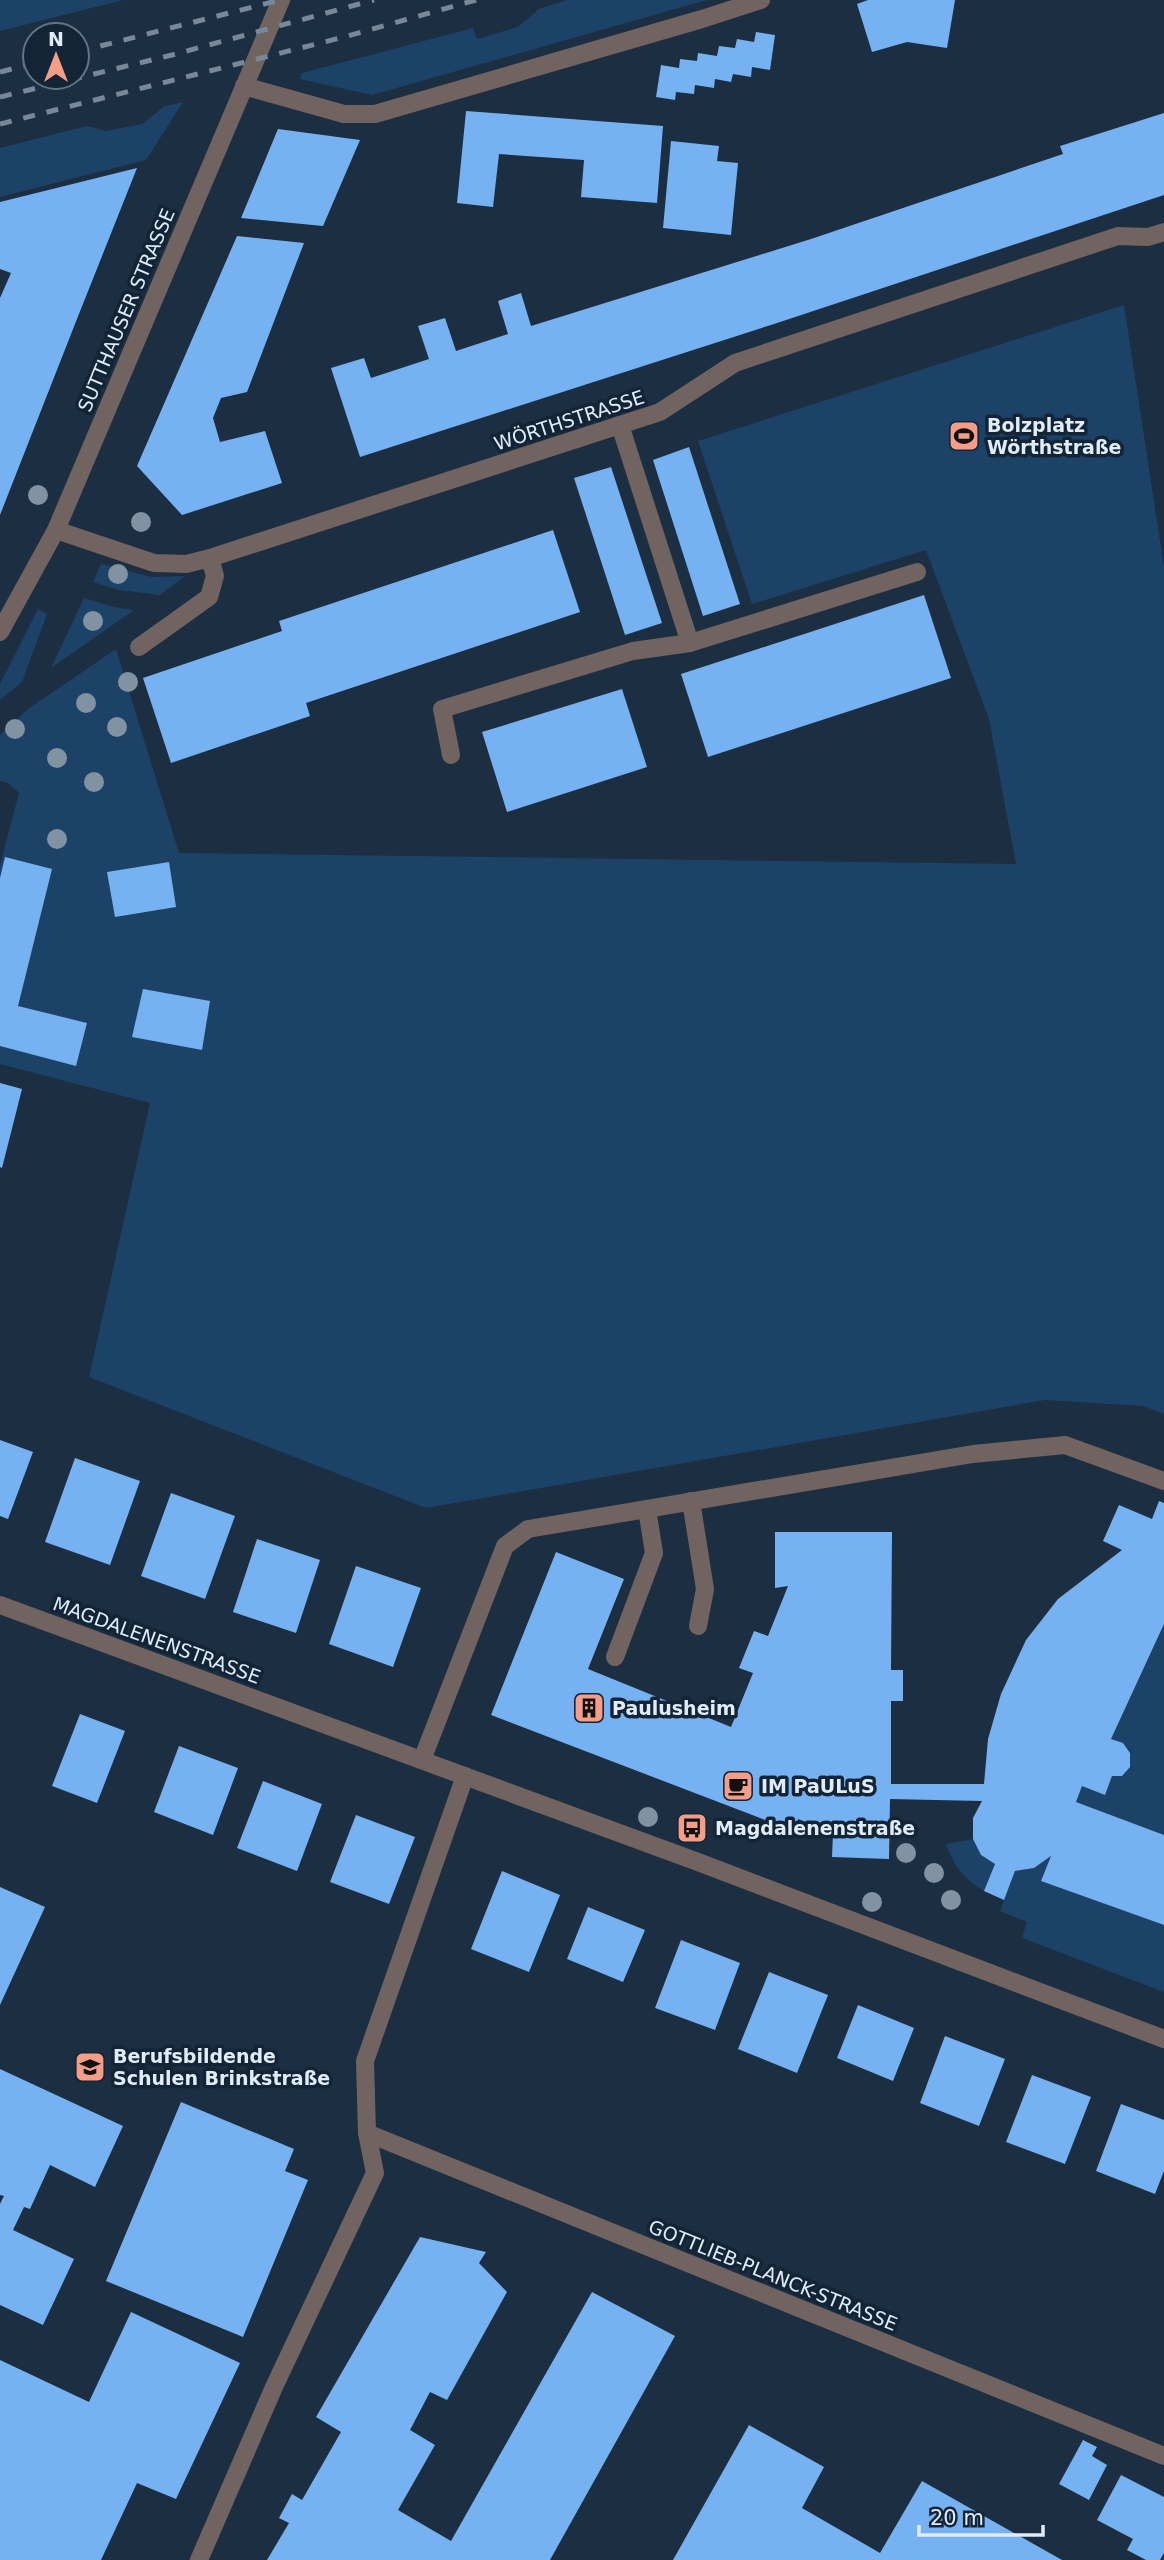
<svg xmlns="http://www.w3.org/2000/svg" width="1164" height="2560" font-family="'DejaVu Sans',sans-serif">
<rect width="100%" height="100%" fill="#1c2e41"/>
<!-- green -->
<g fill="#1d4267">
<polygon points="0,0 123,0 0,31"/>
<polygon points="567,0 707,0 372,95 300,79 302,73 473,28 477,39 518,27 539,9"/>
<polygon points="183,102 146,160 0,197 0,148 87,126 106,131 142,124 165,106"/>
<polygon points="1124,305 1164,567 1164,1414 1143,1406 1045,1400 426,1508 89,1377 150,1103 0,1064 0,865 19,793 8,783 0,781 0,735 28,709 116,649 179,853 1016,864 989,719 926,550 752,604 698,441"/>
<polygon points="101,564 152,577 185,576 160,595 119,590 93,582"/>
<polygon points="84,598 114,607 134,610 51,668"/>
<polygon points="38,609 47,614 22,682 0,700 0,684"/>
<path d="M1164,1624V1835L1076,1802L1082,1786L1105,1794L1112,1776L1129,1767C1130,1750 1127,1745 1111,1739Z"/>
<path d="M973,1839L981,1855L995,1864L984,1891C963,1877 955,1868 946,1844Z"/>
<polygon points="1051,1856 1041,1881 1164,1925 1164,1992 1022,1938 1027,1922 1000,1911 1015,1871 1034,1868"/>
</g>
<!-- building -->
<g fill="#76b2f1">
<polygon points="868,0 955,0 947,48 907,42 872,52 857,4"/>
<polygon points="756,32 775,35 770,70 752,67 751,77 733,74 731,82 715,79 714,88 695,85 694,94 676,92 675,100 656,97 661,65 679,68 680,59 697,61 698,53 717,56 719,46 735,48 737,39 754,42"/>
<polygon points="466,111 663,126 657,203 581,197 584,160 499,154 493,207 457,203"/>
<polygon points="1164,113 1164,195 774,324 360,457 331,368 364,358 371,378 429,359 418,326 445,318 456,351 508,334 498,301 521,293 531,326 811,239 1063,154 1060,146"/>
<polygon points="278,129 360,140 323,226 241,218"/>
<polygon points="671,141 719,146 717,161 738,163 731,235 663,228"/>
<polygon points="137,168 75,324 0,515 0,298 11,273 0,269 0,202"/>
<polygon points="237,236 304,243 247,392 221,398 213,418 220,442 265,431 282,483 182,515 137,466"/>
<polygon points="689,447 740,604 703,616 653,460"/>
<polygon points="611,467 662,623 625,635 574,478"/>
<polygon points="553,530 580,612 306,703 310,716 171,763 143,678 282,631 279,621"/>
<polygon points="924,595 951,678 708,757 681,674"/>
<polygon points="622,689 647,767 507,812 482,732"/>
<polygon points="5,857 52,869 18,1006 87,1023 76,1066 0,1046 0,878"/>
<polygon points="169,862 176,907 115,917 107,872"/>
<polygon points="143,989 210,1001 202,1050 132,1037"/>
<polygon points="0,1083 22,1089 2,1168 0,1167"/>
<polygon points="0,1440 33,1452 8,1519 0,1516"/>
<polygon points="75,1458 140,1481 110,1565 45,1542"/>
<polygon points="171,1493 235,1516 205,1599 141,1576"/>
<polygon points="1159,1501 1164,1503 1164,1624 1111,1739 1123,1743 1130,1753 1130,1767 1122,1776 1112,1776 1105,1795 1082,1786 1076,1802 1164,1835 1164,1925 1041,1881 1051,1856 1034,1868 1015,1871 1004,1900 984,1891 995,1864 981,1855 973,1839 973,1818 982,1801 890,1799 889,1859 832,1857 833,1833 798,1819 794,1831 491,1715 556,1552 624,1579 588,1669 731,1727 753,1673 739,1668 754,1631 768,1636 788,1586 775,1588 775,1532 892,1532 891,1670 903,1670 903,1701 891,1701 891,1784 984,1784 988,1739 1001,1694 1026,1640 1058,1599 1122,1550 1103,1541 1119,1505 1152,1519"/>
<polygon points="257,1539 320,1560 296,1633 233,1612"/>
<polygon points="356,1566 421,1588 393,1667 329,1644"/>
<polygon points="80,1714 125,1731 97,1803 52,1786"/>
<polygon points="179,1746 238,1768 213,1835 154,1812"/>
<polygon points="263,1781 322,1804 297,1871 237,1848"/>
<polygon points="356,1815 415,1837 389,1904 330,1882"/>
<polygon points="502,1871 560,1895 529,1972 471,1949"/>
<polygon points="0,1887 45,1907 0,2005"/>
<polygon points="588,1907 645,1930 623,1982 567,1959"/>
<polygon points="681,1940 740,1963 715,2030 655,2008"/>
<polygon points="769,1972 828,1995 797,2073 738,2049"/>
<polygon points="858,2005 914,2028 893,2081 837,2058"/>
<polygon points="945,2036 1005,2059 979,2126 920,2103"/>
<polygon points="0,2069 123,2126 95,2187 50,2165 30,2209 24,2207 13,2230 74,2259 43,2325 0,2305 0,2204 4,2196 0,2195"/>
<polygon points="1032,2075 1091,2097 1065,2164 1006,2142"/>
<polygon points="181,2102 294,2149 285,2171 308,2180 243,2337 106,2281"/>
<polygon points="1121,2104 1164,2120 1164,2171 1155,2194 1096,2171"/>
<polygon points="420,2237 486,2252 479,2263 507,2292 447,2400 430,2392 410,2430 435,2445 398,2510 451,2541 592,2292 675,2336 550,2560 267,2560 289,2523 279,2518 292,2494 302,2500 341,2432 316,2417"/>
<polygon points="131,2312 240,2363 176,2499 137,2483 101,2560 0,2560 0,2360 89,2402"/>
<polygon points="749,2425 824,2467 802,2508 880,2553 922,2481 1062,2560 673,2560"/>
<polygon points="1083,2440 1097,2447 1092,2456 1107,2465 1089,2500 1059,2484"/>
<polygon points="1121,2475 1164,2497 1164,2553 1160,2560 1146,2560 1127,2550 1133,2539 1097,2520"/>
</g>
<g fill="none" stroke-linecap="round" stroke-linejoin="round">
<!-- minor -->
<g stroke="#71635f" stroke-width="18">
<polyline points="244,86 344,114 375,114 702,19 761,0"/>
<polyline points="620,425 690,643"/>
<polyline points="56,530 154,563 186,564 210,558 660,412 735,363 1118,236 1148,237 1164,232"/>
<polyline points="0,632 56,530 281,0"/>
<polyline points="139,647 209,597 215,576 210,558"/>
<polyline points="451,755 442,709 633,651 690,643 917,572"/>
<polyline points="691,1501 705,1589 698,1626"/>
<polyline points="0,1605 698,1862 1164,2039"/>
<polyline points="615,1657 654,1553 647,1509"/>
<polyline points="422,1760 505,1546 528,1529 973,1454 1065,1445 1164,1481"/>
<polyline points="367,2133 1164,2456"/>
<polyline points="199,2560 274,2387 375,2173 367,2133 365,2061 465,1776"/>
</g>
<!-- rail -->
<g stroke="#798898" stroke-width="5" stroke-dasharray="12 12" stroke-linecap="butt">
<polyline points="77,52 280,0"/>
<polyline points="0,72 35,63"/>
<polyline points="0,97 172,55 374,0"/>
<polyline points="0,124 344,37 476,0"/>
</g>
</g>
<!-- trees -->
<g fill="#8192a3">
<circle cx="38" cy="495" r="10"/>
<circle cx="141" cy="522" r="10"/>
<circle cx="118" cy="574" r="10"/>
<circle cx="93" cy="621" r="10"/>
<circle cx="128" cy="682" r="10"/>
<circle cx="86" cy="703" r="10"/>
<circle cx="117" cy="727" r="10"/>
<circle cx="15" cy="729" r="10"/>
<circle cx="57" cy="758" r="10"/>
<circle cx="94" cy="782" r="10"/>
<circle cx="57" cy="839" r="10"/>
<circle cx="648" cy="1817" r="10"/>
<circle cx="906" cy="1853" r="10"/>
<circle cx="934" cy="1873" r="10"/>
<circle cx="951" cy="1900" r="10"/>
<circle cx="872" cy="1902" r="10"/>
</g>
<!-- icons -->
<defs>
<g id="stadium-square" transform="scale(1.575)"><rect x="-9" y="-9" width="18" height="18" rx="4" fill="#f49e88" stroke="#132437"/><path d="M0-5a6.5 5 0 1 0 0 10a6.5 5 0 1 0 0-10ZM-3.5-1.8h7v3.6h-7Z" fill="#111"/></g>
<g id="building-square" transform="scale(1.575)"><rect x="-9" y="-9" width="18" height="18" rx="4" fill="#f49e88" stroke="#132437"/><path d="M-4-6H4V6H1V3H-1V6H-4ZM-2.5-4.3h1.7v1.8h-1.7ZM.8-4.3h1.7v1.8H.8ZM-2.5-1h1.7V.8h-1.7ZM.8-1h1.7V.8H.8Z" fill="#111"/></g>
<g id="cafe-square" transform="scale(1.575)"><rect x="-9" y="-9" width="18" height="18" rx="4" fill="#f49e88" stroke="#132437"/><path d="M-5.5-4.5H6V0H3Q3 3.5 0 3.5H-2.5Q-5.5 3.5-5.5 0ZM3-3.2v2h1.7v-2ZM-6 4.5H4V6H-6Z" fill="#111"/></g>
<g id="bus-square" transform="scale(1.575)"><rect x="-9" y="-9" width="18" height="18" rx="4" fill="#f49e88" stroke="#132437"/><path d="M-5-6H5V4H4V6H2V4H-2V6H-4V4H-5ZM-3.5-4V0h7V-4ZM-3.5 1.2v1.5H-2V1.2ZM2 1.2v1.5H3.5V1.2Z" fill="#111"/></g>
<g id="school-square" transform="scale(1.575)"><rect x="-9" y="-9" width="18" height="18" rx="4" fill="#f49e88" stroke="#132437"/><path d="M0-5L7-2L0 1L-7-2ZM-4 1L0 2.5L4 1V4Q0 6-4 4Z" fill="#111"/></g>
</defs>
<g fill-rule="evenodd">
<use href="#stadium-square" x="964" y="436"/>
<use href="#building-square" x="589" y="1708"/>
<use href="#cafe-square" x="738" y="1786"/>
<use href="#bus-square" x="692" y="1828"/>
<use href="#school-square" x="90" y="2067"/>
</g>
<g text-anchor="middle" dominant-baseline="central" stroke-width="7" stroke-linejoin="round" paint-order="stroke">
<!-- street labels -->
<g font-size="19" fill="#e1ecf9" stroke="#132437">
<text transform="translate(126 310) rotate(-67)">SUTTHAUSER STRASSE</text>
<text transform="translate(569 420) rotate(-18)">WÖRTHSTRASSE</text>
<text transform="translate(157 1640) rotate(20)">MAGDALENENSTRASSE</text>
<text transform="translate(773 2275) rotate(22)">GOTTLIEB-PLANCK-STRASSE</text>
</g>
<!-- poi labels -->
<g font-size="19" font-weight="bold" fill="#e1ecf9" stroke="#132437" text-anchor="start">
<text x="987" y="425">Bolzplatz<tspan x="987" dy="22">Wörthstraße</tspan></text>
<text x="612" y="1708">Paulusheim</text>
<text x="761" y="1786">IM PaULuS</text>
<text x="715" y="1828">Magdalenenstraße</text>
<text x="113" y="2056">Berufsbildende<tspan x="113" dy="22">Schulen Brinkstraße</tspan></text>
</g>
</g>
<!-- north arrow -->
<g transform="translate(56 56)"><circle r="33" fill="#132437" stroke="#657485" stroke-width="2"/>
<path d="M0-5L12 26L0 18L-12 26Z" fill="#f49e88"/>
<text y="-10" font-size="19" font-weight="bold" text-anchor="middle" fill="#e1ecf9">N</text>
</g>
<!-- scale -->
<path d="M919 2525v10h124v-10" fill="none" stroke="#e1ecf9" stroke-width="3.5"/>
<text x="930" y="2525" font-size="21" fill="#e1ecf9" stroke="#132437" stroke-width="5" paint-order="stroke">20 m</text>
</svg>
